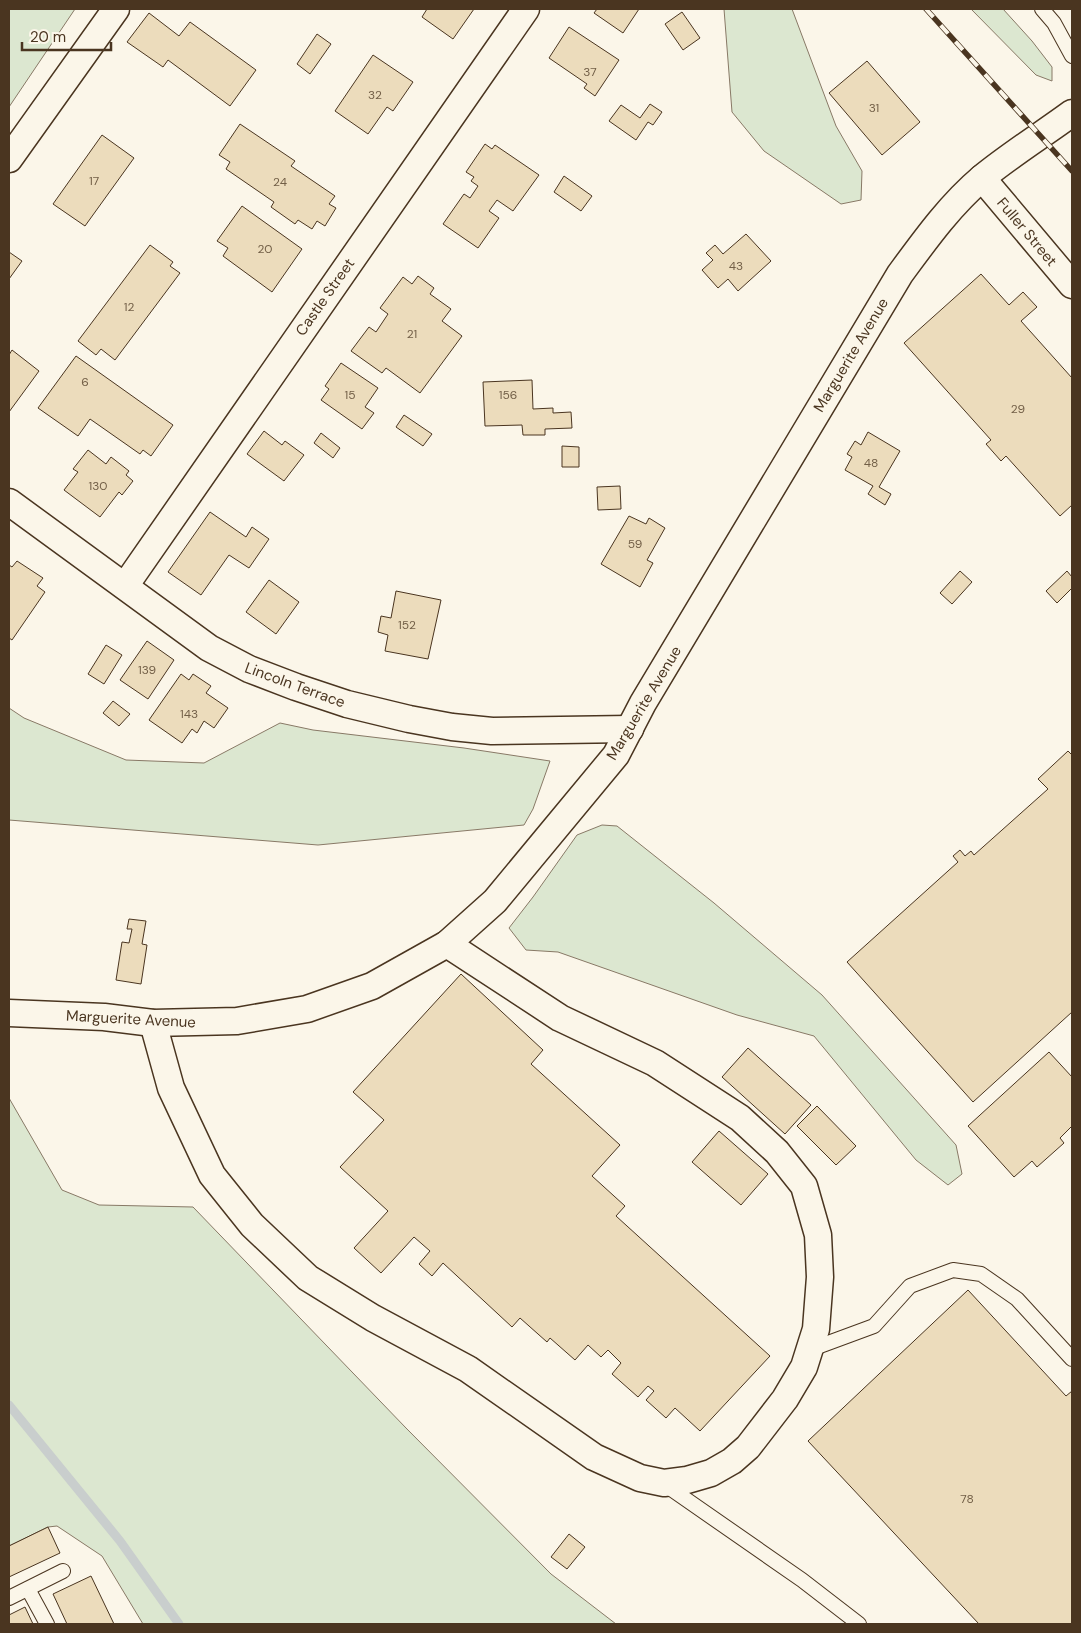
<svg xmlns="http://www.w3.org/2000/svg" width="1081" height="1633" font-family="'DM Sans',sans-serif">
<rect width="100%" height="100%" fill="#fbf6e9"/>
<!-- green -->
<g fill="#dce7d0" stroke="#887966">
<polygon points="9,9 75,9 9,107"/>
<polygon points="724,9 792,9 836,126 862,171 861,200 841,204 764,151 732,112"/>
<polygon points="971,9 1003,9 1032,41 1052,67 1052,81 1036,75"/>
<polygon points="9,708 24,718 126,760 204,763 280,723 313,730 464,748 550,761 533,809 524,825 318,845 9,820"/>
<polygon points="602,825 617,826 714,903 822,995 956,1145 962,1174 948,1185 916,1160 814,1036 737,1015 558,952 526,950 509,928 533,897 577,835"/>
<polygon points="9,1098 62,1190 99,1205 193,1207 406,1428 551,1574 616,1624 143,1624 102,1556 57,1526 48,1527 9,1546"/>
</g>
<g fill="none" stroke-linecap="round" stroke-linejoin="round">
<!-- stream -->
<polyline stroke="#c9cecd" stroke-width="9" points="9,1405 120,1541 179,1624"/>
</g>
<!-- building -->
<g fill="#ecdcbc" stroke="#4a3520">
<polygon points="427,9 474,9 453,39 422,17"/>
<polygon points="597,9 639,9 623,33 594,13"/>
<polygon points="682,12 700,38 683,50 665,24"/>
<polygon points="149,13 179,36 190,22 256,70 230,106 168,60 163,67 127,42"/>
<polygon points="569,27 619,60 595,96 584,88 587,84 549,58"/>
<polygon points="317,34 331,44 310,74 297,64"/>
<polygon points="373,55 413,82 393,111 387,107 368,134 335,111"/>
<polygon points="867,61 920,122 882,155 829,93"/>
<polygon points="650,104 662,112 653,125 648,122 636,140 609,121 621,105 640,118"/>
<polygon points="240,124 295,161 291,166 335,196 329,204 336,208 325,226 317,221 312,229 298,220 295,224 271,207 274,202 226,169 230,162 219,155"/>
<polygon points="102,135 134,158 85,226 53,204"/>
<polygon points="485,144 492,149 495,145 539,175 513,211 497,200 489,211 499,218 478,248 443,224 464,194 470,198 478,186 471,181 474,177 466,172"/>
<polygon points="564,176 592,196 581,211 554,192"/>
<polygon points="242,206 302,249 272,292 223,256 228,248 217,241"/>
<polygon points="746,234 771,261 738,291 728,279 718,288 702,270 713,260 706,253 715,245 723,254"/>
<polygon points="150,245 173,262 170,266 180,273 115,360 101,349 96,355 78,341"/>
<polygon points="9,252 22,261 9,279"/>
<polygon points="981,274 1009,305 1023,292 1037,307 1021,321 1072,378 1072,505 1060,516 1006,456 1001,461 986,444 991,440 904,343"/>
<polygon points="418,276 434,288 430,294 451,309 442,321 462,336 420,393 386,368 382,373 351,351 369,327 376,332 388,314 380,308 403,277 412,284"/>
<polygon points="12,350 39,371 9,412 9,355"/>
<polygon points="76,356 173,425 151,456 143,450 140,454 90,419 78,436 38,408"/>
<polygon points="341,363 378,388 365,407 374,413 362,429 321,400 329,389 325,386"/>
<polygon points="532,380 533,409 553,408 553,413 571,412 572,428 545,429 545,435 523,435 522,425 485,426 483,382"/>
<polygon points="404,415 432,434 423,446 396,427"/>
<polygon points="264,431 282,445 285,441 304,455 284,481 247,454"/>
<polygon points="868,432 900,451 879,487 891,494 885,505 868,494 873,486 845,470 852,457 847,454 855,441 861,445"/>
<polygon points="321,433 340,448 333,458 314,443"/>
<polygon points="562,446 579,447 579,467 562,467"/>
<polygon points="88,450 106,464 111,457 129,471 126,475 133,481 122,495 119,492 100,517 64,490 78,472 73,469"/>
<polygon points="620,486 621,509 598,510 597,487"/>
<polygon points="210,512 246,537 252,527 269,539 249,568 229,555 201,595 168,572"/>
<polygon points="629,516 646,524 649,518 665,528 647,560 653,563 640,587 601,564"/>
<polygon points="17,561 43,578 37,586 45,592 12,640 9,638 9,565 12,567"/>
<polygon points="960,571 972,582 952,604 940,593"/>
<polygon points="1067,571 1072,577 1072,588 1057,603 1046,591"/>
<polygon points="269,580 299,602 276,634 246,612"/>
<polygon points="396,591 441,600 428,659 385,651 388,635 378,632 381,616 391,618"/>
<polygon points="147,641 174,660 148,699 120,680"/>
<polygon points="106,645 122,655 104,684 88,674"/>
<polygon points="181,674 189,680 193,674 211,686 206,693 228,708 214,728 204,721 197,733 192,729 182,743 149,720"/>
<polygon points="113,701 130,714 119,726 103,713"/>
<polygon points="1068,751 1072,755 1072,1012 973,1102 847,962 958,862 953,856 960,850 965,856 971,851 974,855 1048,789 1038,779"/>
<polygon points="129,919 146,921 142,944 147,945 141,984 116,980 122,942 129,943 132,929 127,929"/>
<polygon points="461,974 543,1050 531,1064 620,1145 592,1176 625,1206 616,1216 770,1356 700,1431 675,1408 666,1418 646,1400 654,1391 648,1386 638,1397 612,1374 621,1363 608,1350 601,1357 588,1345 575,1360 550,1338 547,1342 520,1318 512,1327 443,1263 432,1276 419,1264 430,1251 414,1237 381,1273 354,1248 388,1211 340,1167 384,1120 353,1092"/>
<polygon points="748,1048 811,1105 785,1134 722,1077"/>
<polygon points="1049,1052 1072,1077 1072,1126 1060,1138 1064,1143 1037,1167 1032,1161 1014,1177 968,1126"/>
<polygon points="817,1106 856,1146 836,1165 797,1126"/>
<polygon points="719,1131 768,1174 741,1205 692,1162"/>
<polygon points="968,1290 1066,1396 1072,1391 1072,1624 979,1624 808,1441"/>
<polygon points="48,1527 60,1553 9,1577 9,1546"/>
<polygon points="569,1534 585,1547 567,1569 551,1557"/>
<polygon points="91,1576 114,1624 67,1624 53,1594"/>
<polygon points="25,1607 33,1624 9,1624 9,1615"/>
</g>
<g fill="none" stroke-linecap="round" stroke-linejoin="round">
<!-- lane casing -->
<g stroke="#4a3520" stroke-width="16">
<g id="lane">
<polyline points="1042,9 1054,23 1072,56"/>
<polyline points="809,1350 874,1326 910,1286 953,1270 981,1274 1017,1299 1072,1359"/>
<polyline points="664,1484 802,1580 859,1624"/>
<polyline points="28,1589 47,1624"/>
<polyline points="9,1598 63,1571"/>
</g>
</g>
<!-- street casing -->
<g stroke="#4a3520" stroke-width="29">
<g id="street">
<polyline points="9,159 116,9"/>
<polyline points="982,178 1072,285"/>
<polyline points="9,502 209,648 249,669 296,687 347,704 409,719 452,727 492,731 630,729"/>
<polyline points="125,586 526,9"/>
<path d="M9,1013L104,1017L153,1023L237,1021L307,1009L372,986L447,944L495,901L616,755L643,703L900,274C925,240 950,205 982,178C1010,155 1042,135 1072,113"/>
<polyline points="153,1023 171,1088 212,1175 252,1225 308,1278 373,1318 468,1369 594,1457 640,1478 664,1483 687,1480 711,1473 732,1461 748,1447 785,1399 804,1367 816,1329 820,1277 818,1235 804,1186 777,1152 740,1118 655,1063 560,1018 447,944"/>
</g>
</g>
<!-- lane -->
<use href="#lane" stroke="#fbf6e9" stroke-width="14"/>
<!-- street -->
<use href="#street" stroke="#fbf6e9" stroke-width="26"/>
<!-- rail casing -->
<g stroke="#4a3520" stroke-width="5.5">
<polyline id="rail" points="926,9 1072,171"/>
</g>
<!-- rail -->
<use href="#rail" stroke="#fbf6e9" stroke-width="4" stroke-dasharray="11" stroke-linecap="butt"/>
</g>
<g text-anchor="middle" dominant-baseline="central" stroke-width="4" stroke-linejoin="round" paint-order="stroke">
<!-- number labels -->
<g font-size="12" fill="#725f47">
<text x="590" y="72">37</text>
<text x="375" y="95">32</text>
<text x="874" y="108">31</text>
<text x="94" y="181">17</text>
<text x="280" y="182">24</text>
<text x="265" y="249">20</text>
<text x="736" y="266">43</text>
<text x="129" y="307">12</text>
<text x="412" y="334">21</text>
<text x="85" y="382">6</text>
<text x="350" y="395">15</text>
<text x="508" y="395">156</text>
<text x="1018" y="409">29</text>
<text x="871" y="463">48</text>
<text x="98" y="486">130</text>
<text x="635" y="544">59</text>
<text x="407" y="625">152</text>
<text x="147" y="670">139</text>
<text x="189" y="714">143</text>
<text x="967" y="1499">78</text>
</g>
<!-- street labels -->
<g font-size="15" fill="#4a3520" stroke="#fbf6e9">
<text transform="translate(1027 232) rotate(50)">Fuller Street</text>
<text transform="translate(325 297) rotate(-55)">Castle Street</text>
<text transform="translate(851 355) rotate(-59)">Marguerite Avenue</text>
<text transform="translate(295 685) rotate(20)">Lincoln Terrace</text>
<text transform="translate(644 703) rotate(-59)">Marguerite Avenue</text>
<text transform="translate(131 1019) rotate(3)">Marguerite Avenue</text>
</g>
</g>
<!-- border -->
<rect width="1081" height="1633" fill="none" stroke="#4a3520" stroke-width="20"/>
<!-- scale -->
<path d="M22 42v8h89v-8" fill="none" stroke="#4a3520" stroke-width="2.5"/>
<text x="30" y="42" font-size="15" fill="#4a3520" stroke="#fbf6e9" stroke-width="4" paint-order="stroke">20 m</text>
</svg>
